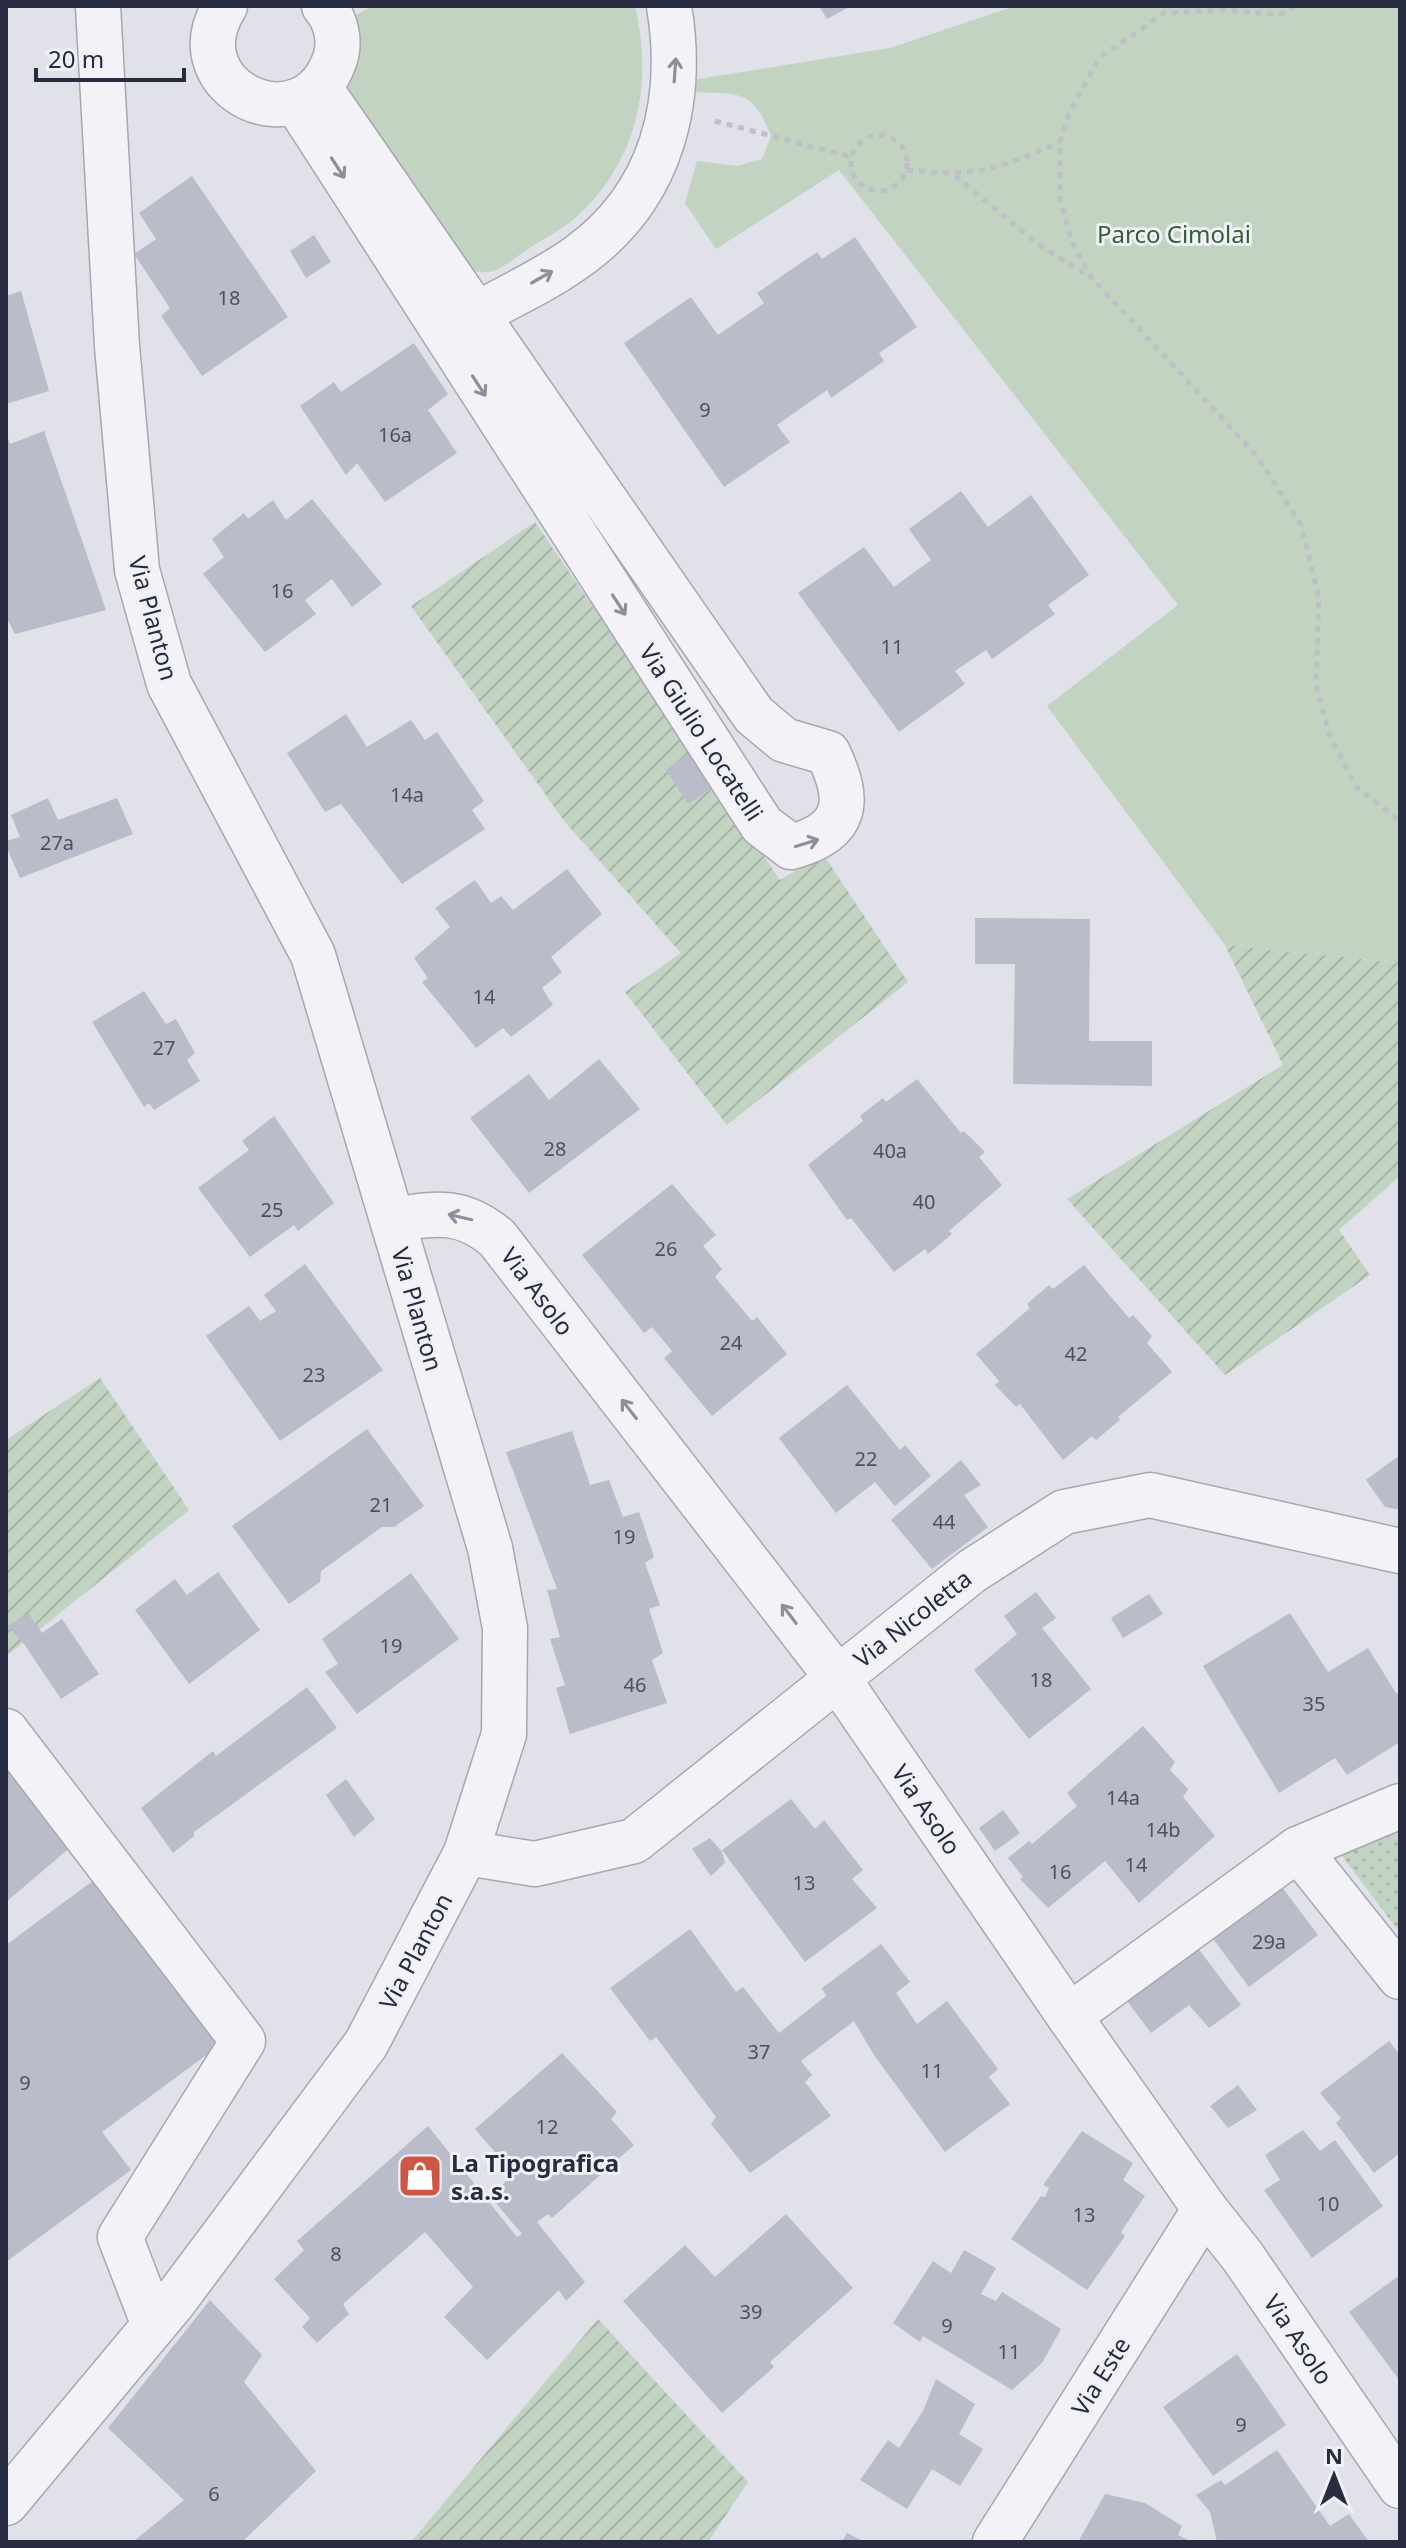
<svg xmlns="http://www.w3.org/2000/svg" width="1406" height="2548" font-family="'Noto Sans',sans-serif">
<defs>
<pattern id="grass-dots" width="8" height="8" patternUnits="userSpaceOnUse" patternTransform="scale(2)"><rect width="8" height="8" fill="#c2d3c2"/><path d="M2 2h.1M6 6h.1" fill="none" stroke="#a7b5a8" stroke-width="1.8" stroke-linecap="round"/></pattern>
<pattern id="garden-furrows" width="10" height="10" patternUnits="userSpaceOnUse" patternTransform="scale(2)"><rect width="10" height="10" fill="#c2d3c2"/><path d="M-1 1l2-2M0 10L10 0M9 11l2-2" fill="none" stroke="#a7b5a8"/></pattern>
</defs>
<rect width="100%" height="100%" fill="#e0e1e9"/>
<!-- grass -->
<polygon fill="url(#grass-dots)" points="1400,1826 1400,1933 1342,1856"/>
<!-- park -->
<g fill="#c2d3c2">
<path d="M373,6H635C654,83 637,165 574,219C561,230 543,239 528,249C505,264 491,282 464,266L334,86L350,18Z"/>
<path d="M1015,6H1400V963L1225,945L1047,706L1178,605L839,170L716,249L685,203L697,161L737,166L762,159L771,136C753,89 740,94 693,92V80L890,48Z"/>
</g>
<!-- garden -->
<g fill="url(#garden-furrows)">
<polygon points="535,522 780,880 823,854 908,982 727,1125 625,992 681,953 565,822 411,606"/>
<polygon points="1225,945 1400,963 1400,1176 1339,1230 1370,1275 1225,1375 1067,1199 1283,1065"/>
<polygon points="100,1378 189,1510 6,1656 6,1440"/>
<polygon points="598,2319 748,2482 708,2542 411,2542"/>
</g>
<!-- building -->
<g fill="#bbbcc9">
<polygon points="819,6 851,6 827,19"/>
<polygon points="192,176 288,317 202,376 161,316 170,308 134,254 156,239 139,213"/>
<polygon points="314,235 331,262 306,278 290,251"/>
<polygon points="855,237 917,327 879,353 884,361 831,398 827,390 777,425 790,442 724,487 624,343 691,297 718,335 764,303 757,293 817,252 822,259"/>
<polygon points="21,291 49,391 6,404 6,296"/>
<polygon points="414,343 448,394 428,410 457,453 385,502 357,463 346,475 300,406 334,382 341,392"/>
<polygon points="44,431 106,610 15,634 6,617 6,432 10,444"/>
<polygon points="961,491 988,527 1031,495 1089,575 1048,605 1055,614 992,659 986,650 955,671 965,684 899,732 798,593 864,547 894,587 931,560 909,529"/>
<polygon points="312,499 382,584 352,607 332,579 305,600 316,614 265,652 203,574 224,557 212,539 244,513 248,519 273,500 286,520"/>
<polygon points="346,714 367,747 411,720 425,740 437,732 484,801 472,810 485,829 402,884 341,804 325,812 287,753"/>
<polygon points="691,751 715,787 688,804 666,770"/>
<polygon points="48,798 58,820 117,798 133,834 20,878 6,846 6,841 20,837 11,815"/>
<polygon points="567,869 602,914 551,957 562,972 542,988 553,1005 511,1037 503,1028 476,1048 422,982 428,978 414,958 450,927 435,908 475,880 491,903 501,896 513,910"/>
<polygon points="975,918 1090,919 1089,1041 1152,1041 1152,1086 1013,1084 1015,964 975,964"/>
<polygon points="144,991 166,1024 176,1019 195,1053 187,1060 200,1081 154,1110 149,1103 144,1107 92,1022"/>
<polygon points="599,1059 640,1109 529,1193 470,1118 529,1074 549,1100"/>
<polygon points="917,1079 961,1133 964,1131 985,1152 979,1157 1002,1185 949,1231 952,1234 928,1254 925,1249 894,1272 851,1218 847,1220 808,1165 863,1121 860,1116 883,1098 886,1102"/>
<polygon points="274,1116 334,1203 298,1231 294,1225 250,1257 198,1188 249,1150 242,1141"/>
<polygon points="672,1184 716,1235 703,1246 722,1269 715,1277 752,1321 757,1317 787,1354 712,1416 664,1358 672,1351 652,1327 644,1333 582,1255"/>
<polygon points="305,1264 383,1370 280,1441 206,1336 249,1306 260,1321 276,1311 264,1295"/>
<polygon points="1084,1265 1129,1318 1133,1315 1152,1336 1147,1343 1172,1372 1118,1417 1120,1420 1096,1440 1092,1436 1063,1460 1020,1404 1016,1407 995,1385 999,1381 976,1354 1030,1308 1027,1304 1049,1285 1053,1289"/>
<polygon points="847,1385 900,1450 905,1445 931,1476 895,1506 875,1482 836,1513 779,1438"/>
<polygon points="367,1429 424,1506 394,1527 382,1527 321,1571 320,1582 289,1604 232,1526"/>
<polygon points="572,1431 590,1485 609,1480 623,1517 639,1512 654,1557 645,1563 660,1605 649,1609 663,1653 652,1660 667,1703 570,1734 556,1688 565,1685 550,1639 560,1637 547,1590 557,1589 506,1452"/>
<polygon points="1400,1455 1400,1510 1385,1507 1366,1480"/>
<polygon points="961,1460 981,1485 964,1495 988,1527 932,1569 891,1520"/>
<polygon points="218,1572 260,1630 189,1684 135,1610 175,1579 187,1595"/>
<polygon points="411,1573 459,1639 357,1714 325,1672 338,1664 322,1639"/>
<polygon points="1036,1592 1056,1618 1042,1628 1091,1689 1029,1739 974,1670 1017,1634 1004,1616"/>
<polygon points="1149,1594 1163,1614 1123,1638 1111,1618"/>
<polygon points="28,1613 42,1633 62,1619 99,1674 61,1699 24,1644 7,1626"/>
<polygon points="1290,1613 1328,1672 1368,1648 1396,1693 1400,1692 1400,1742 1347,1775 1335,1758 1279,1793 1203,1666"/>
<polygon points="307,1687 337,1728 194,1832 194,1836 173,1853 141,1808 213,1751 216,1756"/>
<polygon points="1143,1726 1175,1762 1170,1770 1188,1789 1183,1797 1215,1836 1139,1903 1105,1861 1048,1908 1020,1879 1023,1877 1008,1858 1029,1841 1032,1844 1077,1806 1067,1793"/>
<polygon points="6,1768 72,1846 6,1902"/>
<polygon points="346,1779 375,1819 354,1837 326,1795"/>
<polygon points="791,1799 815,1829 824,1820 863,1870 852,1879 877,1908 805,1962 722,1850"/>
<polygon points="1003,1810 1020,1833 995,1851 979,1828"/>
<polygon points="710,1838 722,1852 725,1863 711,1876 692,1849"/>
<polygon points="102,1874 224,2042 102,2132 131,2170 6,2262 6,1945"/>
<polygon points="1279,1883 1318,1935 1249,1987 1211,1936"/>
<polygon points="690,1929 736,1992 743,1987 779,2033 826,1996 822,1988 881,1944 910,1982 896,1993 917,2024 947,2001 998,2069 989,2077 1010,2104 945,2152 874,2055 854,2021 801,2061 812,2075 805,2082 831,2116 750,2173 711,2124 716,2117 656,2037 650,2041 610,1988"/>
<polygon points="1197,1947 1241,2005 1209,2028 1189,2005 1151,2033 1127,2001"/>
<polygon points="1389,2041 1400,2055 1400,2153 1374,2173 1336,2123 1341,2118 1320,2093"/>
<polygon points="562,2053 617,2112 611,2119 634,2145 552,2218 548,2214 537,2222 585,2282 566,2301 559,2290 487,2360 444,2317 473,2287 425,2232 343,2304 349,2314 317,2343 302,2327 310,2318 274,2279 304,2250 297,2241 428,2126 517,2237 522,2234 490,2196 514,2174 475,2129"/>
<polygon points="1238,2085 1257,2110 1228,2128 1210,2106"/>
<polygon points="1303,2130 1320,2151 1335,2140 1383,2206 1312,2258 1264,2190 1280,2180 1265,2155"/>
<polygon points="1082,2131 1133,2163 1123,2180 1145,2196 1121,2232 1125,2236 1087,2290 1011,2239 1041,2196 1045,2197 1049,2188 1043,2185"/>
<polygon points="786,2214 853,2288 770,2362 774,2367 722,2413 623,2301 685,2245 715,2277"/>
<polygon points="964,2250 996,2268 981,2294 996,2301 1002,2292 1061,2329 1042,2363 1012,2390 923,2336 920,2342 893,2323 933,2261 951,2273"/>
<polygon points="1400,2275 1400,2381 1349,2312"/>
<polygon points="210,2300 262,2355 244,2382 316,2471 242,2542 133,2542 184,2500 108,2428"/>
<polygon points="1237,2354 1286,2425 1213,2476 1163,2407"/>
<polygon points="936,2379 975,2404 959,2434 983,2449 960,2486 932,2469 907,2509 860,2480 888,2440 899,2448 923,2411"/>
<polygon points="1277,2450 1330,2526 1349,2514 1369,2542 1217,2542 1210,2512 1196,2495 1221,2480 1225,2485"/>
<polygon points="1105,2494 1145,2503 1182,2526 1178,2535 1192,2542 1078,2542"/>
<polygon points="847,2533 865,2542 842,2542"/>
</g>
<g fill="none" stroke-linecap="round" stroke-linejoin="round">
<!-- minor casing -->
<g stroke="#a5a7b3" stroke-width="47">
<g id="minor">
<path d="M225,6C173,89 304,150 335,59C341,41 336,20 324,6"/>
<path d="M296,102L762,825L791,847C847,832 852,803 828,753L784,740L754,715L319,87"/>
<path d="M474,316C509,296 548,279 580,255C662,195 685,102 669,6"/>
<path d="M393,1220C437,1213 461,1208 497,1238L836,1676L1069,2016L1205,2209L1243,2257L1400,2486"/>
<polyline points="6,1731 243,2041 120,2237 154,2325"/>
<polyline points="1298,1849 1400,1977"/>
<polyline points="466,1853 535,1864 634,1841 972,1571 1064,1512 1150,1495 1400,1551"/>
<polyline points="1069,2016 1298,1849 1400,1806"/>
<polyline points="6,2503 172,2304 366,2044 466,1853 504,1734 505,1628 490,1548 313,955 169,684 137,570 117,346 98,6"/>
<polyline points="995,2542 1205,2209"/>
</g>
</g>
<!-- path -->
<g stroke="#bebfc7" stroke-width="5" stroke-dasharray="6 6" stroke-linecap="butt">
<polyline points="1295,6 1279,15 1229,10 1164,13 1099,58 1069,113 1060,142 1060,199 1072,242 1091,277 1257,456 1301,525 1319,598 1316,684 1329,734 1356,787 1400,821"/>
<polyline points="715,121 851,157"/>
<circle cx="879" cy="163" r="28"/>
<path d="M907,170C974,178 999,169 1060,142"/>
<polyline points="955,176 1039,245 1090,277"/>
</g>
<!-- minor -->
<use href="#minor" stroke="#f3f3f7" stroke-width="44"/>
</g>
<!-- one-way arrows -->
<defs><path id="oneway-shaft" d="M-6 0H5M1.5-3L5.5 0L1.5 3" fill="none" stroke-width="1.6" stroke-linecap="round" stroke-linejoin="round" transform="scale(2)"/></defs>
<g stroke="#8e8f9c">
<use href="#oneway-shaft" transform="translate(675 70) rotate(-86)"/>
<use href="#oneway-shaft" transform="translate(338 168) rotate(57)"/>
<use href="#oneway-shaft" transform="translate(542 277) rotate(-30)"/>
<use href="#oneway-shaft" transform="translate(479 386) rotate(57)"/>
<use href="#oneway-shaft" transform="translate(619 605) rotate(57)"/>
<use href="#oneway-shaft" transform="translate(807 843) rotate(-17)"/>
<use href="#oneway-shaft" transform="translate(460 1217) rotate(-167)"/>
<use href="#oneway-shaft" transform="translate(629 1409) rotate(-128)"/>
<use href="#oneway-shaft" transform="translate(789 1614) rotate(-127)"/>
</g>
<!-- icons -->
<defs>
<g id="shop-square" transform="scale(2.3)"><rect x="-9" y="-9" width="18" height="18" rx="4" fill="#cd5647" stroke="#f0f1f7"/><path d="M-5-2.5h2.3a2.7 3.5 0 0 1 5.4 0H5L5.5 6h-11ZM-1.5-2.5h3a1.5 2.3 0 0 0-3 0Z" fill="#fff"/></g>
</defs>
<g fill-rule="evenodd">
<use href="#shop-square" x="420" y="2176"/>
</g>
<g text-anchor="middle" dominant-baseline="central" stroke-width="6" stroke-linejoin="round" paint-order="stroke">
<!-- number labels -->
<g font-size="20" fill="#4e4f62">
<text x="229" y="297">18</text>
<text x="705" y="409">9</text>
<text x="395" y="434">16a</text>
<text x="282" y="590">16</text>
<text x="892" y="646">11</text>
<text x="407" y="794">14a</text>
<text x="57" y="842">27a</text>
<text x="484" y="996">14</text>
<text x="164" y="1047">27</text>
<text x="555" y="1148">28</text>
<text x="890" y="1150">40a</text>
<text x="924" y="1201">40</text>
<text x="272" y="1209">25</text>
<text x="666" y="1248">26</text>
<text x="731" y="1342">24</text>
<text x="1076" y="1353">42</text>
<text x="314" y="1374">23</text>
<text x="866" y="1458">22</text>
<text x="381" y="1504">21</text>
<text x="944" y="1521">44</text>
<text x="624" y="1536">19</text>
<text x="391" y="1645">19</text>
<text x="1041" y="1679">18</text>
<text x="635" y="1684">46</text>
<text x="1314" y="1703">35</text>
<text x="1123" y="1797">14a</text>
<text x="1163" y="1829">14b</text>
<text x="1136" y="1864">14</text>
<text x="1060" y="1871">16</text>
<text x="804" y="1882">13</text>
<text x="1269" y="1941">29a</text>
<text x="759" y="2051">37</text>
<text x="932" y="2070">11</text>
<text x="25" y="2082">9</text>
<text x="547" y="2126">12</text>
<text x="1328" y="2203">10</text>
<text x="1084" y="2214">13</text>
<text x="336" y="2253">8</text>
<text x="751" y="2311">39</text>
<text x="947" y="2325">9</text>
<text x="1009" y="2351">11</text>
<text x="1241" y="2424">9</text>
<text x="214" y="2493">6</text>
</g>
<!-- park labels -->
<g font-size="24" fill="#365c39" stroke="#f0f1f7">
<text x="1174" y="233">Parco Cimolai</text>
</g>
<!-- street labels -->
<g font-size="24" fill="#292b40" stroke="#f0f1f7">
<text transform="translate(154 618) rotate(75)">Via Planton</text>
<text transform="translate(702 732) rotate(57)">Via Giulio Locatelli</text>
<text transform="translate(538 1291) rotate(53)">Via Asolo</text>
<text transform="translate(418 1309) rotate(74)">Via Planton</text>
<text transform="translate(912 1618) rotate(-38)">Via Nicoletta</text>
<text transform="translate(927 1809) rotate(56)">Via Asolo</text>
<text transform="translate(415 1951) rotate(-62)">Via Planton</text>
<text transform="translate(1299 2339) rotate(56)">Via Asolo</text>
<text transform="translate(1100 2376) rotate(-58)">Via Este</text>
</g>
<!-- poi labels -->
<g font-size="24" font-weight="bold" fill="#292b40" stroke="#f0f1f7" text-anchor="start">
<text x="451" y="2162">La Tipografica<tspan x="451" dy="28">s.a.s.</tspan></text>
</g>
</g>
<!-- border -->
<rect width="1406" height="2548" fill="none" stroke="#292b40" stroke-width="16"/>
<!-- north arrow -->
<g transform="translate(1334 2476)" stroke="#f0f1f7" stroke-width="6" paint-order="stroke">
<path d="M0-6L14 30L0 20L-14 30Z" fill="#292b40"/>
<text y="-12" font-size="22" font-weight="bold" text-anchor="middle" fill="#292b40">N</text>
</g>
<!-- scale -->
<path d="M36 68v12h148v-12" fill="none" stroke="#292b40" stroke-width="4"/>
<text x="48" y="68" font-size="24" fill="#292b40" stroke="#f0f1f7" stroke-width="6" paint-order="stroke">20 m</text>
</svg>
